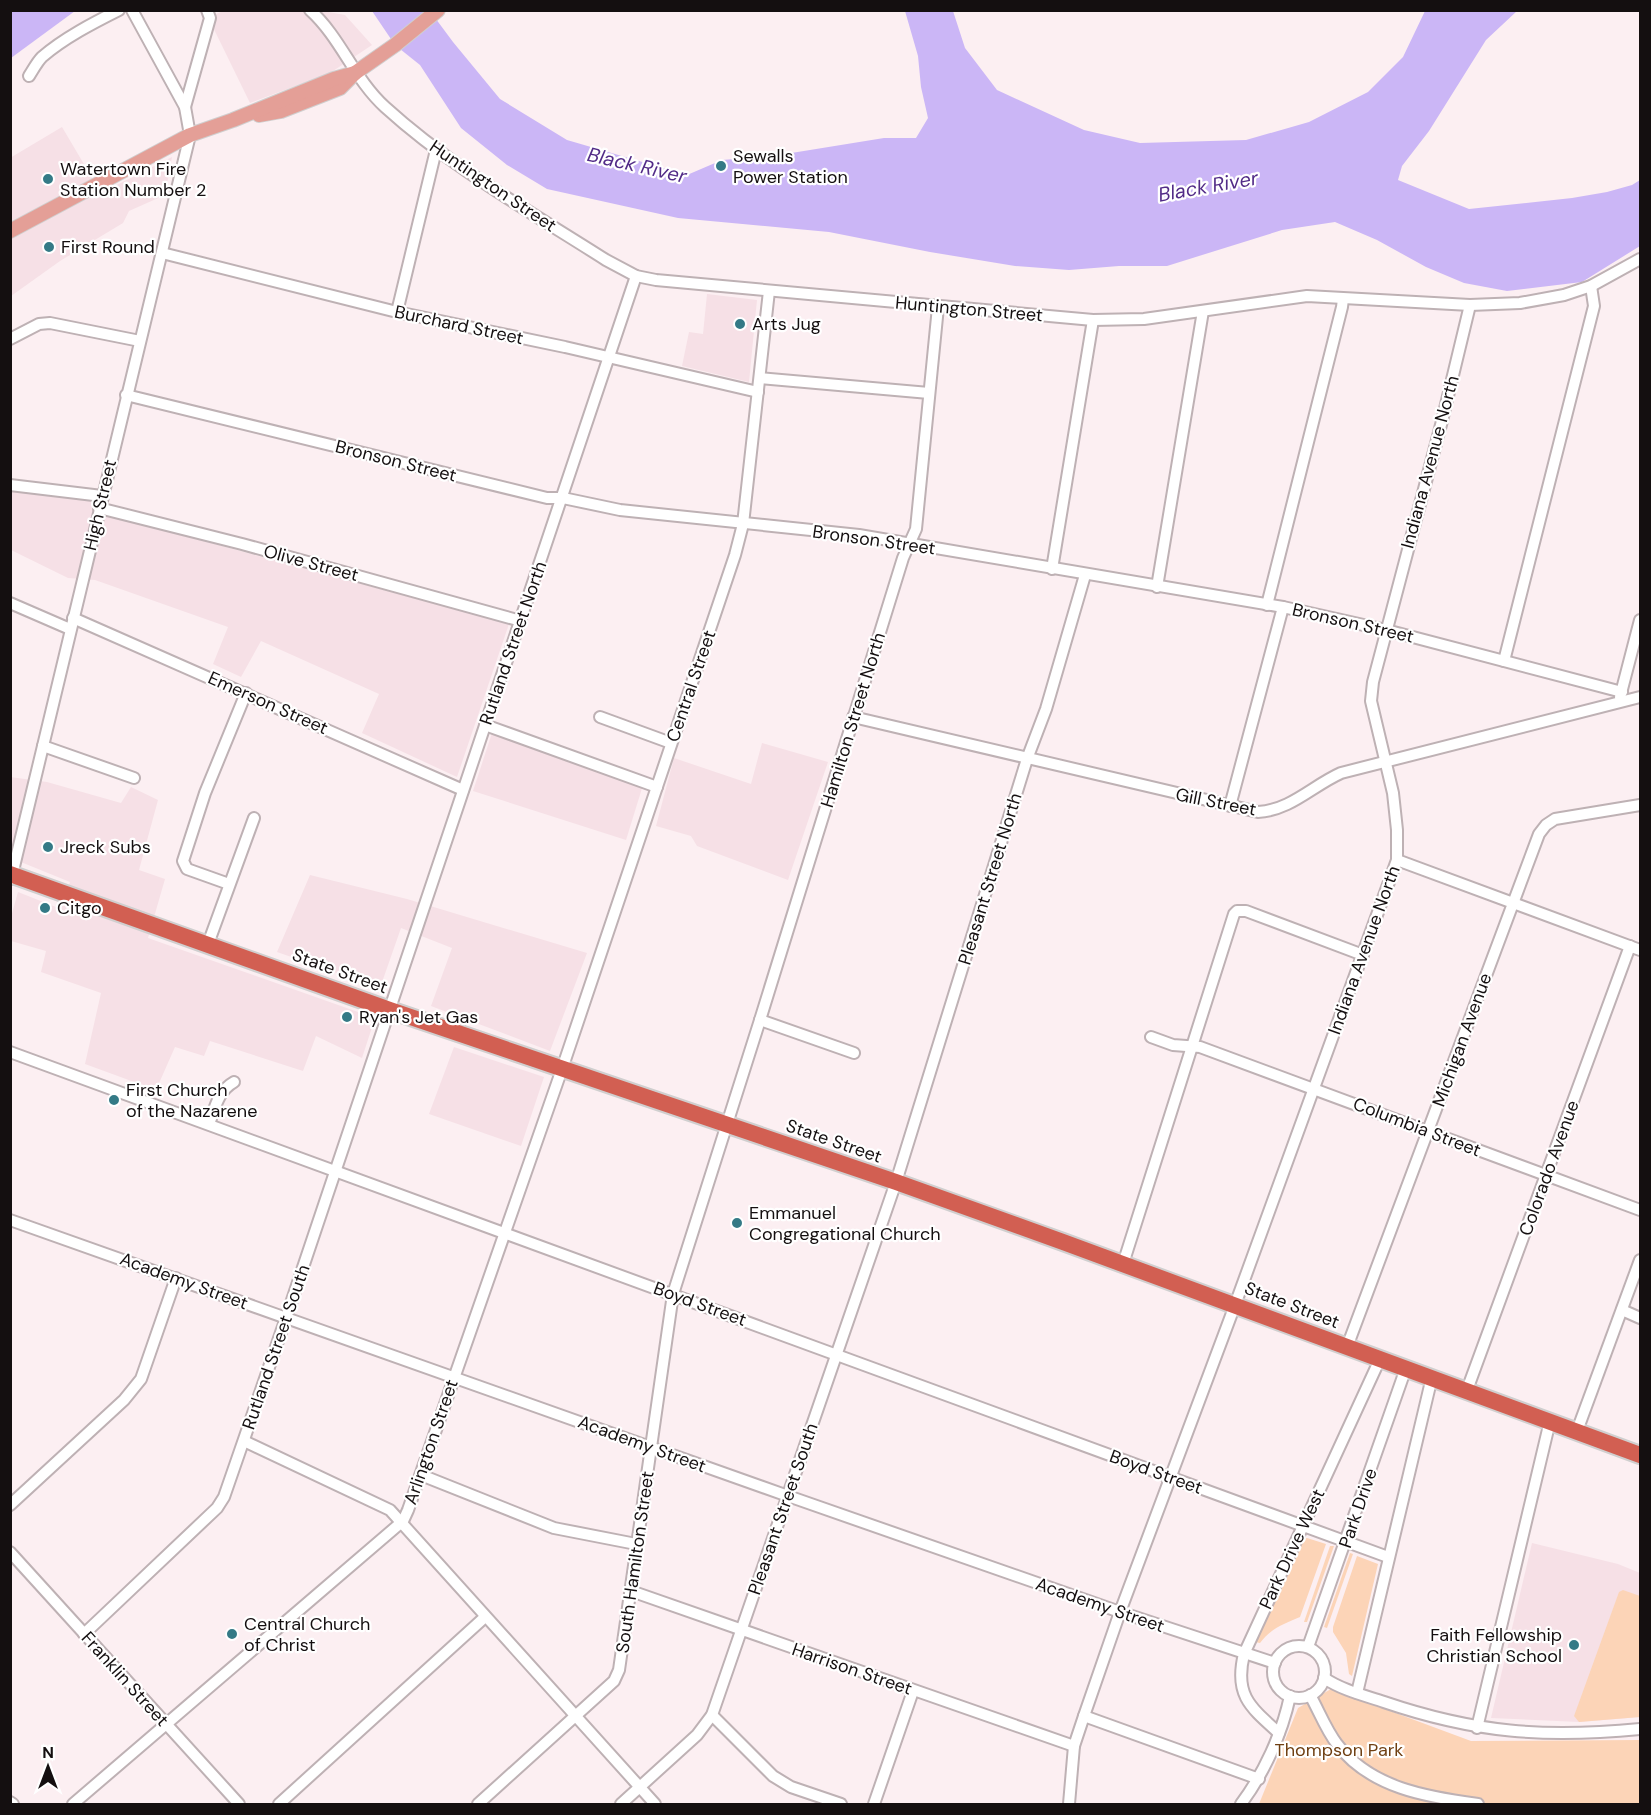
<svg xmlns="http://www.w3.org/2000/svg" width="1651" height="1815" font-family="'DM Sans',sans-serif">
<rect width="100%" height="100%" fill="#fceff2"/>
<!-- built -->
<g fill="#f6e0e6">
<polygon points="226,10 323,11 345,15 372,45 330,73 250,103 208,17"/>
<polygon points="62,127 101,193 172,157 165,195 129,211 123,223 60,261 11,296 10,158"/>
<polygon points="707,294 757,300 749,382 682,366 689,332 703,334"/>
<polygon points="10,491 88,500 112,516 509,624 457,777 362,733 379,694 261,641 241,677 213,664 228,627 95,580 68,578 11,550"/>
<polygon points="492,733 643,785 626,840 473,791"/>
<polygon points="762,743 828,762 788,880 697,846 691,836 656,826 674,758 751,784"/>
<polygon points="10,777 47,782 121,803 131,787 158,800 139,870 165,879 148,938 375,1018 362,1058 316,1036 303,1071 210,1041 204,1056 175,1047 156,1090 85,1064 101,993 41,972 46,951 11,941 11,917 18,892 61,909 70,882 11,858"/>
<polygon points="310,875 407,899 587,953 550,1051 431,1006 452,948 401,928 380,988 277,952"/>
<polygon points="454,1047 544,1077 521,1146 429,1114"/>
<polygon points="1532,1543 1618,1564 1640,1573 1640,1717 1579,1722 1491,1718"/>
</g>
<!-- green -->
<g fill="#fcd4b7">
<path d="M1307,1538L1326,1544L1300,1617C1284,1624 1271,1628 1260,1643L1255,1642L1303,1539Z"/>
<polygon points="1330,1546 1334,1546 1307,1622 1304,1622"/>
<polygon points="1350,1553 1353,1554 1327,1628 1324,1627"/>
<polygon points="1357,1556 1378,1564 1352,1676 1349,1674 1346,1653 1333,1632 1333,1627"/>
<polygon points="1623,1590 1640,1596 1640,1717 1579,1722 1574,1716 1619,1592"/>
<polygon points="1331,1689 1471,1741 1640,1740 1640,1804 1259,1804 1298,1708"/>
</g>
<!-- water -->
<g fill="#cbb6f6">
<polygon points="11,10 75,10 75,11 11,58"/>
<polygon points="372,11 430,11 453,42 500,99 567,140 687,175 722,160 773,156 884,138 916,138 928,118 921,87 918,56 905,11 953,11 965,48 997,90 1084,130 1140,143 1246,140 1309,122 1368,92 1403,57 1425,11 1517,11 1486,40 1429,131 1402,166 1398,180 1469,209 1572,198 1607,192 1632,185 1640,180 1640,246 1582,282 1507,291 1464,283 1426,267 1377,240 1335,222 1282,230 1167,266 1119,266 1069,270 1015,266 930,252 829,232 678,218 547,189 507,165 461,128 420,65 395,45"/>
</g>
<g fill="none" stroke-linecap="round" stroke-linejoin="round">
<!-- minor casing -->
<g stroke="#beb1b4" stroke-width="14">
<g id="minor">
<path d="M310,10C341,38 354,79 385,107C452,168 531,212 606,260L636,276L656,280L1093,320L1144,319L1307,296L1470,305L1520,303L1564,295L1591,286L1640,259"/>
<path d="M29,76C33,70 37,62 42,57C64,38 93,23 119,10"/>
<polyline points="185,107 210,18 207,10"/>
<polyline points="162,253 397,312 565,347 758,392"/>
<polyline points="397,312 436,150"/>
<polyline points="10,339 39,324 50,323 140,341"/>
<polyline points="760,378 929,393"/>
<polyline points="126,395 547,498 563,498 620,510 859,535 1283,607 1386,630 1622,692"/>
<polyline points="10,485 102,496"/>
<polyline points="99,508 242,544 521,621"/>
<polyline points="1052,569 1093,320"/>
<polyline points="1157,587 1203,311"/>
<polyline points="10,603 70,629"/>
<polyline points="1267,605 1342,307 1343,299"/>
<polyline points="73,618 463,790"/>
<polyline points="1504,661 1594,306 1591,286"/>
<polyline points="1620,697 1640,620"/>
<polyline points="600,717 671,743"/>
<path d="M853,717L1258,812C1291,810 1312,786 1341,773L1640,697"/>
<polyline points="485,725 657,787"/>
<polyline points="43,746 134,778"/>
<polyline points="1230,806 1283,607"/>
<polyline points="1397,860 1640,950"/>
<polyline points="11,879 190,135 185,107 132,10"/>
<polyline points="229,884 187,869 183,861 205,793 246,693"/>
<polyline points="208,944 254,818"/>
<polyline points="760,1020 854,1053"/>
<polyline points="1151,1037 1173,1045 1200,1047 1640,1210"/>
<polyline points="10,1052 1388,1557"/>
<path d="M209,1124C215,1108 218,1091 234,1082"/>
<polyline points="10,1220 788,1496 1120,1612 1275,1663"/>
<polyline points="1123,1264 1234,914 1237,911 1246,911 1363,955"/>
<polyline points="1622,1310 1640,1318"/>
<polyline points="1347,1347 1539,834 1546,825 1555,819 1640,805"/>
<polyline points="1467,1390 1630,946"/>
<polyline points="1577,1431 1640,1260"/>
<polyline points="244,1441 390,1510 655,1804"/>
<polyline points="421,1475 554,1528 636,1544"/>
<polyline points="10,1505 124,1400 141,1379 176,1278"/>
<polyline points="10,1552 239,1804"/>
<polyline points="631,1591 1074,1746"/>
<polyline points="84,1634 217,1508 224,1497 286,1318 636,276"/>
<circle cx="1299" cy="1672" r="26"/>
<polyline points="1308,1647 1406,1368"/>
<path d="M1324,1678C1342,1690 1363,1695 1384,1702C1475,1733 1544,1738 1640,1729"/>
<polyline points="1357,1693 1432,1377"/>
<path d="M1310,1695C1319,1711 1326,1730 1337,1744C1370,1788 1427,1797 1478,1804"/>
<polyline points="712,1715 773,1776 791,1787 841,1804"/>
<polyline points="1084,1716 1259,1779"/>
<polyline points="1477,1728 1550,1421"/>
<path d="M1279,1733C1250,1707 1234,1695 1244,1654L1380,1359"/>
<polyline points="10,1802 13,1804"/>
<polyline points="73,1804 403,1521 408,1510 562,1069 735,555 743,524 769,291"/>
<polyline points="279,1804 485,1617"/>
<polyline points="478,1804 614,1681 619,1670 673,1294 760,1020 903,558 916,529 938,307"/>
<polyline points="621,1804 697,1735 712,1715 896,1182 1027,759 1046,709 1085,575"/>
<polyline points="874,1804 913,1691"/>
<polyline points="1069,1804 1074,1746 1084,1716 1120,1612 1235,1305 1397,860 1397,830 1393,793 1371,701 1373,682 1442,421 1470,305"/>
<path d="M1241,1804C1264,1773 1282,1734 1290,1696"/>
</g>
</g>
<!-- major casing -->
<g stroke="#d0cfcf" stroke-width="16">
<g id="major">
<polyline points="259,115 281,111 340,88 355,73 395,45 438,10"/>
<polyline points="10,231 190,135 233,120 334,79 355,73"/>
</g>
</g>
<!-- highway casing -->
<g stroke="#d0cfcf" stroke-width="20">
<polyline id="highway" points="10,874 390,1010 896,1182 1063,1242 1640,1455"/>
</g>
<!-- minor -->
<use href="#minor" stroke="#fff" stroke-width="10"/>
<!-- major -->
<use href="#major" stroke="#e49f97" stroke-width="14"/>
<!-- highway -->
<use href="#highway" stroke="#d25f52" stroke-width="16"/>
</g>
<!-- markers -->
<g fill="#347a86" stroke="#fff" stroke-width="2">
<circle cx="721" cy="166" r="6"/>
<circle cx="48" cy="179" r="6"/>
<circle cx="49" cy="247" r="6"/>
<circle cx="740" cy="324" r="6"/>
<circle cx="48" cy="847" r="6"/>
<circle cx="45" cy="908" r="6"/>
<circle cx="347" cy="1017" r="6"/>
<circle cx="114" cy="1100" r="6"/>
<circle cx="737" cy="1223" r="6"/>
<circle cx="232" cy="1634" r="6"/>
<circle cx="1574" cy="1645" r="6"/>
</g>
<g text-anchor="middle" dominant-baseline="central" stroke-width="4.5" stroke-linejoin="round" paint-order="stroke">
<!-- poi labels -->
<g font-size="18" fill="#140f10" stroke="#fff" text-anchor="start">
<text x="733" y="156">Sewalls<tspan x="733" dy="21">Power Station</tspan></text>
<text x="60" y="169">Watertown Fire<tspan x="60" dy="21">Station Number 2</tspan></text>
<text x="61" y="247">First Round</text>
<text x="752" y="324">Arts Jug</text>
<text x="60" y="847">Jreck Subs</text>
<text x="57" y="908">Citgo</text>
<text x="359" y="1017">Ryan's Jet Gas</text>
<text x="126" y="1090">First Church<tspan x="126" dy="21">of the Nazarene</tspan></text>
<text x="749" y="1213">Emmanuel<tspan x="749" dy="21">Congregational Church</tspan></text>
<text x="244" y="1624">Central Church<tspan x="244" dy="21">of Christ</tspan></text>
<text x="1562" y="1635" text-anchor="end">Faith Fellowship<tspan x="1562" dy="21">Christian School</tspan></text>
</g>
<!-- street labels -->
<g font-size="18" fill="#140f10" stroke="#fff">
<text transform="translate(493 186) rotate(34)">Huntington Street</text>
<text transform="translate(969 309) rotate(5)">Huntington Street</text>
<text transform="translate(459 325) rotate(12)">Burchard Street</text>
<text transform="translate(396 461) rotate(14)">Bronson Street</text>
<text transform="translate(1430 462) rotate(-75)">Indiana Avenue North</text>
<text transform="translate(100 505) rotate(-77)">High Street</text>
<text transform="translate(874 540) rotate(8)">Bronson Street</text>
<text transform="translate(311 563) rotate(15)">Olive Street</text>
<text transform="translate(1353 623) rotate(13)">Bronson Street</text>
<text transform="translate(513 643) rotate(-71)">Rutland Street North</text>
<text transform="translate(691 686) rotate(-71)">Central Street</text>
<text transform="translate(268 703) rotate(24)">Emerson Street</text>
<text transform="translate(853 720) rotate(-73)">Hamilton Street North</text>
<text transform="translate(1216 802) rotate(11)">Gill Street</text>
<text transform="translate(990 879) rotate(-73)">Pleasant Street North</text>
<text transform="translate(1364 950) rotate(-70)">Indiana Avenue North</text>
<text transform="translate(340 971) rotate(20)">State Street</text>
<text transform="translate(1462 1040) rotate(-70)">Michigan Avenue</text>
<text transform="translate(1417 1127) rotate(21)">Columbia Street</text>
<text transform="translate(834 1141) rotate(19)">State Street</text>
<text transform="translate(1549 1168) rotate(-70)">Colorado Avenue</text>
<text transform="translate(184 1281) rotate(20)">Academy Street</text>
<text transform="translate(700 1304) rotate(20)">Boyd Street</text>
<text transform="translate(1292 1305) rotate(21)">State Street</text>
<text transform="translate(276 1347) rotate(-71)">Rutland Street South</text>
<text transform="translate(431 1442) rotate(-71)">Arlington Street</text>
<text transform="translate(642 1444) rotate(20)">Academy Street</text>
<text transform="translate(1156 1472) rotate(20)">Boyd Street</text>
<text transform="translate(1358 1508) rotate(-71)">Park Drive</text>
<text transform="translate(783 1509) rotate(-71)">Pleasant Street South</text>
<text transform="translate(1292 1549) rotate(-65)">Park Drive West</text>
<text transform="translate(635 1562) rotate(-82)">South Hamilton Street</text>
<text transform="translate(1100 1605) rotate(19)">Academy Street</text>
<text transform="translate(852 1669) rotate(19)">Harrison Street</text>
<text transform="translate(125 1679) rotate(48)">Franklin Street</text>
</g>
<!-- park labels -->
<g font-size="18" fill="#6f3f12" stroke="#fff">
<text x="1339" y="1750">Thompson Park</text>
</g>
<!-- water labels -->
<g font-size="20" font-style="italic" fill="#522b87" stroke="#fff">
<text transform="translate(637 165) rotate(13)">Black River</text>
<text transform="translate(1208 186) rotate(-10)">Black River</text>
</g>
</g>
<!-- border -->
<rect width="1651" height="1815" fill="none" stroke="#140f10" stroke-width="24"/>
<!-- north arrow -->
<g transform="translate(48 1767)" stroke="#ffffff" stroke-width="4.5" paint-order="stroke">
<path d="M0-4.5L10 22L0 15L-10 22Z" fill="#140f10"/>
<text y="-9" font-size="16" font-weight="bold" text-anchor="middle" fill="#140f10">N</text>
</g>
</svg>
